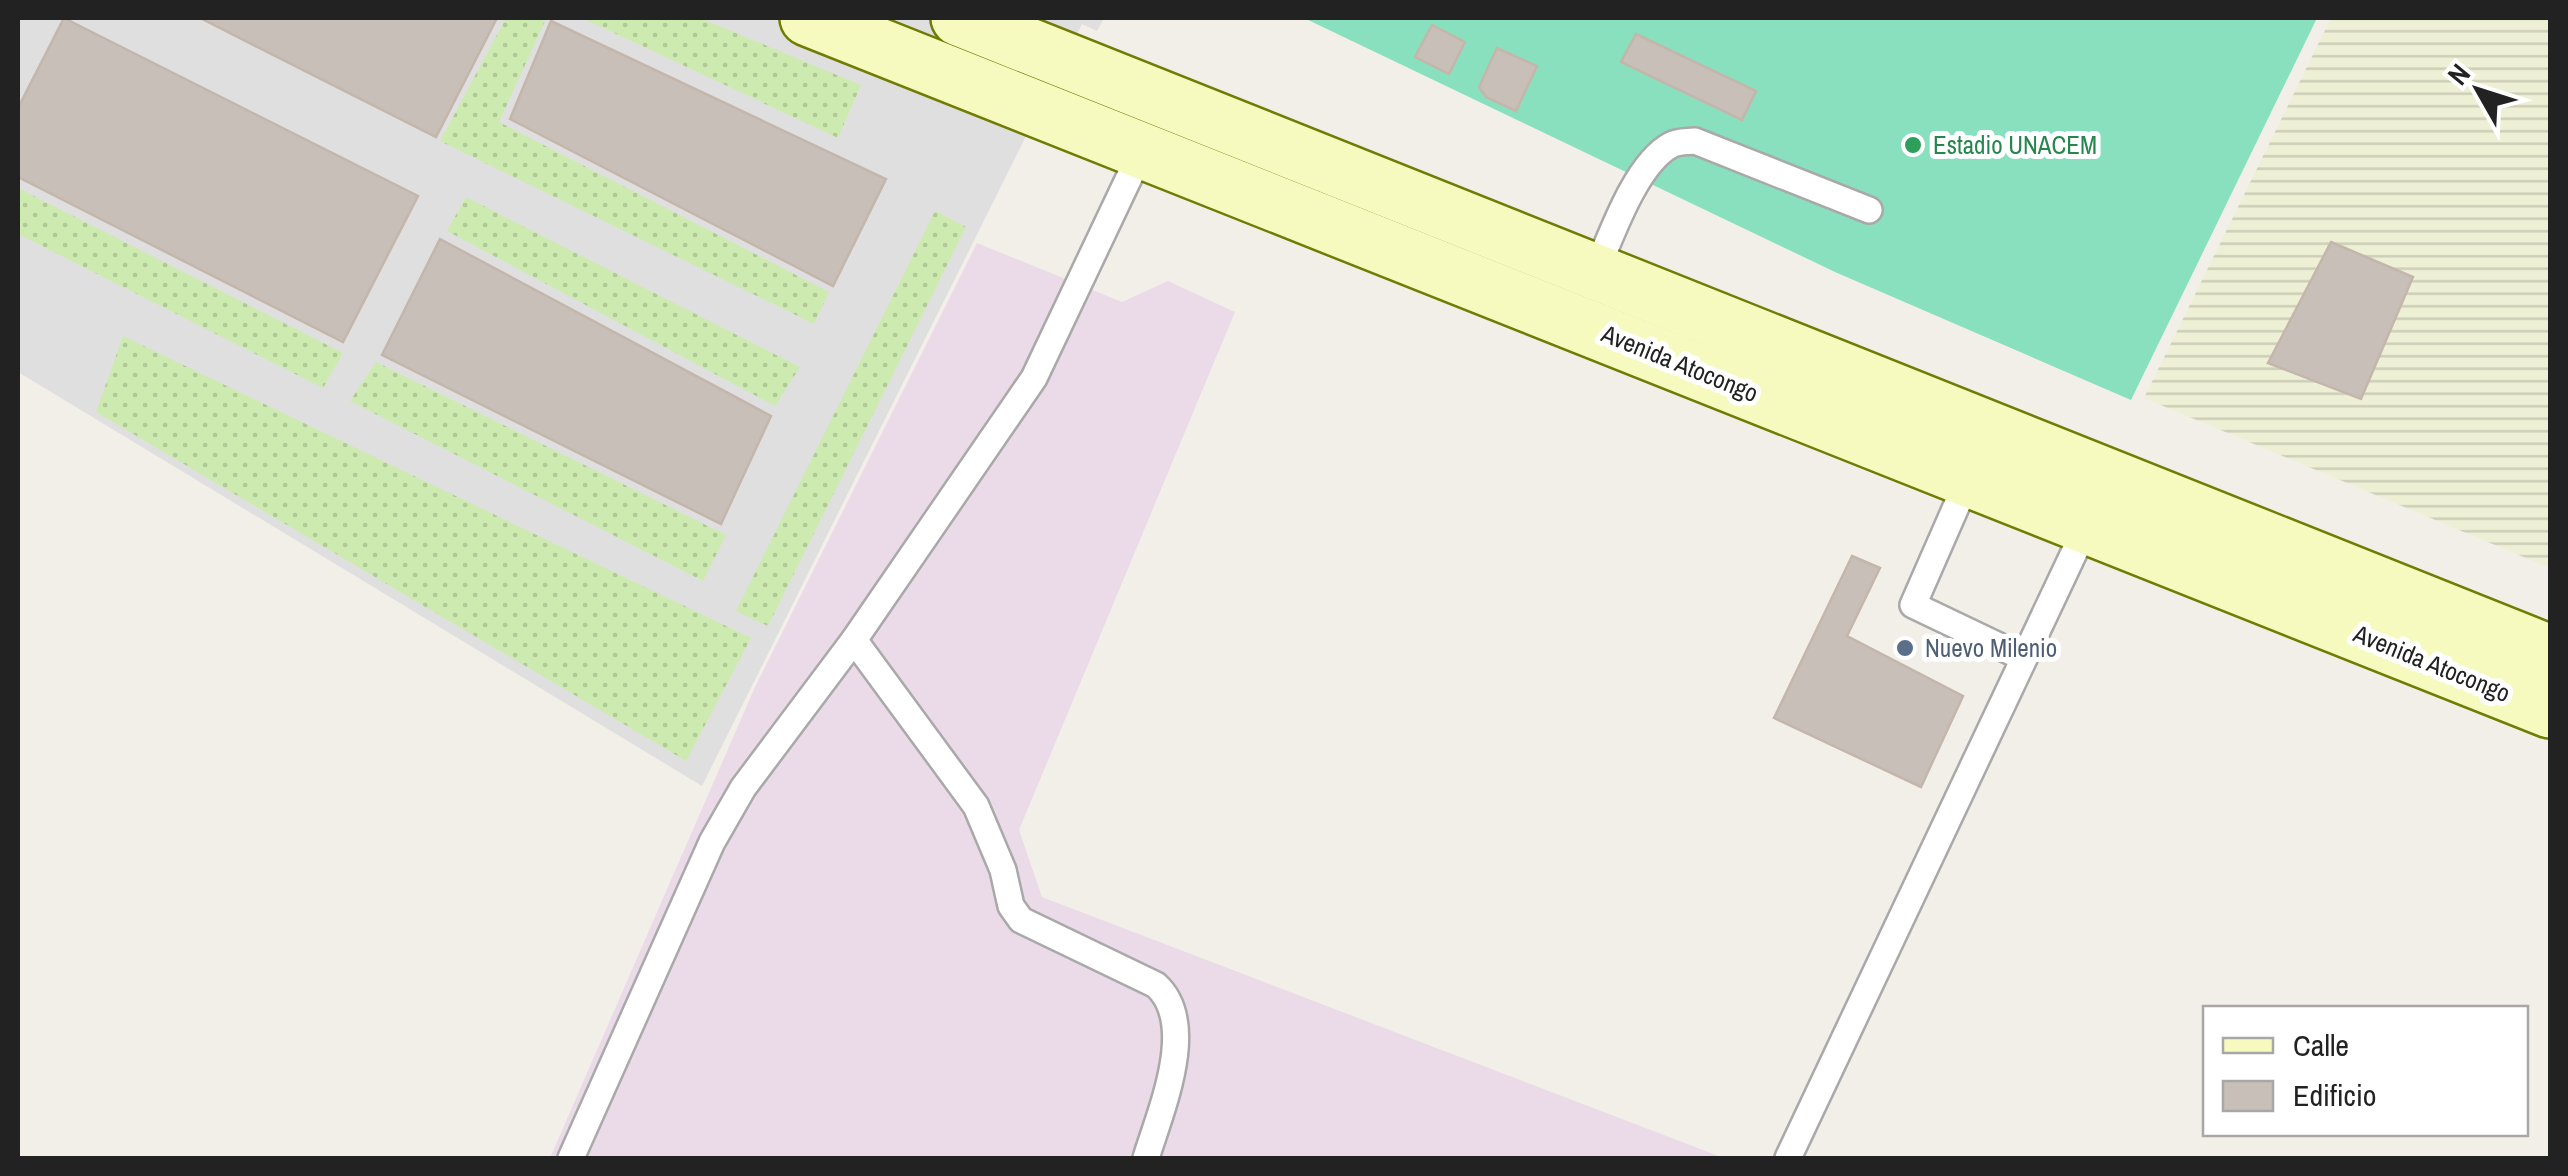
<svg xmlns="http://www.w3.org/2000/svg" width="2568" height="1176" font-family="'Archivo Narrow',sans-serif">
<defs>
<pattern id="farmland-rules" width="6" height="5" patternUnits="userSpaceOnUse" patternTransform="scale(2.5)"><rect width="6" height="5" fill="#eef0d5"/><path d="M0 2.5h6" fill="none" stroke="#ccceb7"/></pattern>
<pattern id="grass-dots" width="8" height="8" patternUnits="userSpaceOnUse" patternTransform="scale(2.5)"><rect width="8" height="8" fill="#cdebb0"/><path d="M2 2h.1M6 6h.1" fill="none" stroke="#b0c997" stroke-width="1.8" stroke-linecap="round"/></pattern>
</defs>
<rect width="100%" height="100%" fill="#f2efe9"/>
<!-- residential -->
<polygon fill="#e0dfdf" points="18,18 1104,18 1097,31 1082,24 702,786 18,372"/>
<!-- industrial -->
<polygon fill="#ebdbe8" points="977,243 1122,302 1168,281 1235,312 1019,830 1042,897 1724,1158 550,1158 755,687"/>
<!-- farmland -->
<polygon fill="url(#farmland-rules)" points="2331,18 2550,18 2550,568 2144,398"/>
<!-- grass -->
<g fill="url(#grass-dots)">
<polygon points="506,18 546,19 499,122 829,292 814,324 440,141"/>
<polygon points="582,18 700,18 861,85 838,138"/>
<polygon points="18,188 343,353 323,388 18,234"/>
<polygon points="466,197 800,367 775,406 447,231"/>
<polygon points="935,211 966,227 768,626 736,611"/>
<polygon points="123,336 751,638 686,761 96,412"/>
<polygon points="376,362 726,535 703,581 350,401"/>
</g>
<!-- pitch -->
<polygon fill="#88e0be" points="1304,18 2317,18 2131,400 1835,272"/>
<!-- building -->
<g fill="#c7bfb8" stroke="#c4b6ab" stroke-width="2.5">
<polygon points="64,18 418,196 343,342 18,177 18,108"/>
<polygon points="200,18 497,18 436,137"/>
<polygon points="551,21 886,179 833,286 510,119"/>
<polygon points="1432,25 1465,42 1449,74 1415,57"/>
<polygon points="1636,34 1756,91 1742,120 1621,62"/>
<polygon points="1497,48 1537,66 1516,111 1486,97 1479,87"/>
<polygon points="440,239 771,416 721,524 382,355"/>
<polygon points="2331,242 2413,277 2361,399 2268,363"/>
<polygon points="1852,556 1880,568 1847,636 1963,696 1921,787 1774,718"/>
</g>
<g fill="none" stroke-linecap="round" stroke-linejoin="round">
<!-- service casing -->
<g stroke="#a9a9a9" stroke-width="30">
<g id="service">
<path d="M1594,276C1610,239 1635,164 1671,145C1678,141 1687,142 1695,141L1869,210"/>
<polyline points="1970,475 1913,605 2024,658"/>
<path d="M854,640L976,806L1003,870L1011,906L1021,920L1156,985C1199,1024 1160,1112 1146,1158"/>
<polyline points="571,1158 712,842 743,788 854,640 1034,378 1145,144"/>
<polyline points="1788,1158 2089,521"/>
</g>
</g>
<!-- secondary casing -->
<g stroke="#707d05" stroke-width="60">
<g id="secondary">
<polyline points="808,18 2550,710"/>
<polyline points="959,18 2550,653"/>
</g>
</g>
<!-- service -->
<use href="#service" stroke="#fff" stroke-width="25"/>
<!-- secondary -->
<use href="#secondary" stroke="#f7fabf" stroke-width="55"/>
</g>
<!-- markers -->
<circle fill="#2e9e5b" stroke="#fff" stroke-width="4" cx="1913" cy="145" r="10"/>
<circle fill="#5c6f8a" stroke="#fff" stroke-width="4" cx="1905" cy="648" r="10"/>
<g text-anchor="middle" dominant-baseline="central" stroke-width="10" stroke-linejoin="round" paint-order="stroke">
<!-- leisure labels -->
<g font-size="25" fill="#27864d" stroke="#fff" text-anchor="start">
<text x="1933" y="145">Estadio UNACEM</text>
</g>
<!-- street labels -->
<g font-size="25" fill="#222" stroke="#fff">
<text transform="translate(1680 363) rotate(22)">Avenida Atocongo</text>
<text transform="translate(2432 663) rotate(22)">Avenida Atocongo</text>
</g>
<!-- service labels -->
<g font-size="25" fill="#4e5e75" stroke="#fff" text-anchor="start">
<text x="1925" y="648">Nuevo Milenio</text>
</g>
</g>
<!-- border -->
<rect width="2568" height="1176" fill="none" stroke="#222222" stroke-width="40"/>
<!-- legend -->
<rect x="2203" y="1006" width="325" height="130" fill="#ffffff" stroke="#a7a7a7" stroke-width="2.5"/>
<rect x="2223" y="1038" width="50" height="15" fill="#f7fabf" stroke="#a7a7a7" stroke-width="2.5"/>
<text x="2293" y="1056" font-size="30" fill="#222222">Calle</text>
<rect x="2223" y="1081" width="50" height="30" fill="#c7bfb8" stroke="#a7a7a7" stroke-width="2.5"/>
<text x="2293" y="1106" font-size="30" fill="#222222">Edificio</text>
<!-- north arrow -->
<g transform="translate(2478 90) rotate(309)" stroke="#ffffff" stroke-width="8" paint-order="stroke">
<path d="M0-8L18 38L0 25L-18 38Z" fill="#222222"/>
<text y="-15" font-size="28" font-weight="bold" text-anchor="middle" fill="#222222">N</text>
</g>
</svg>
